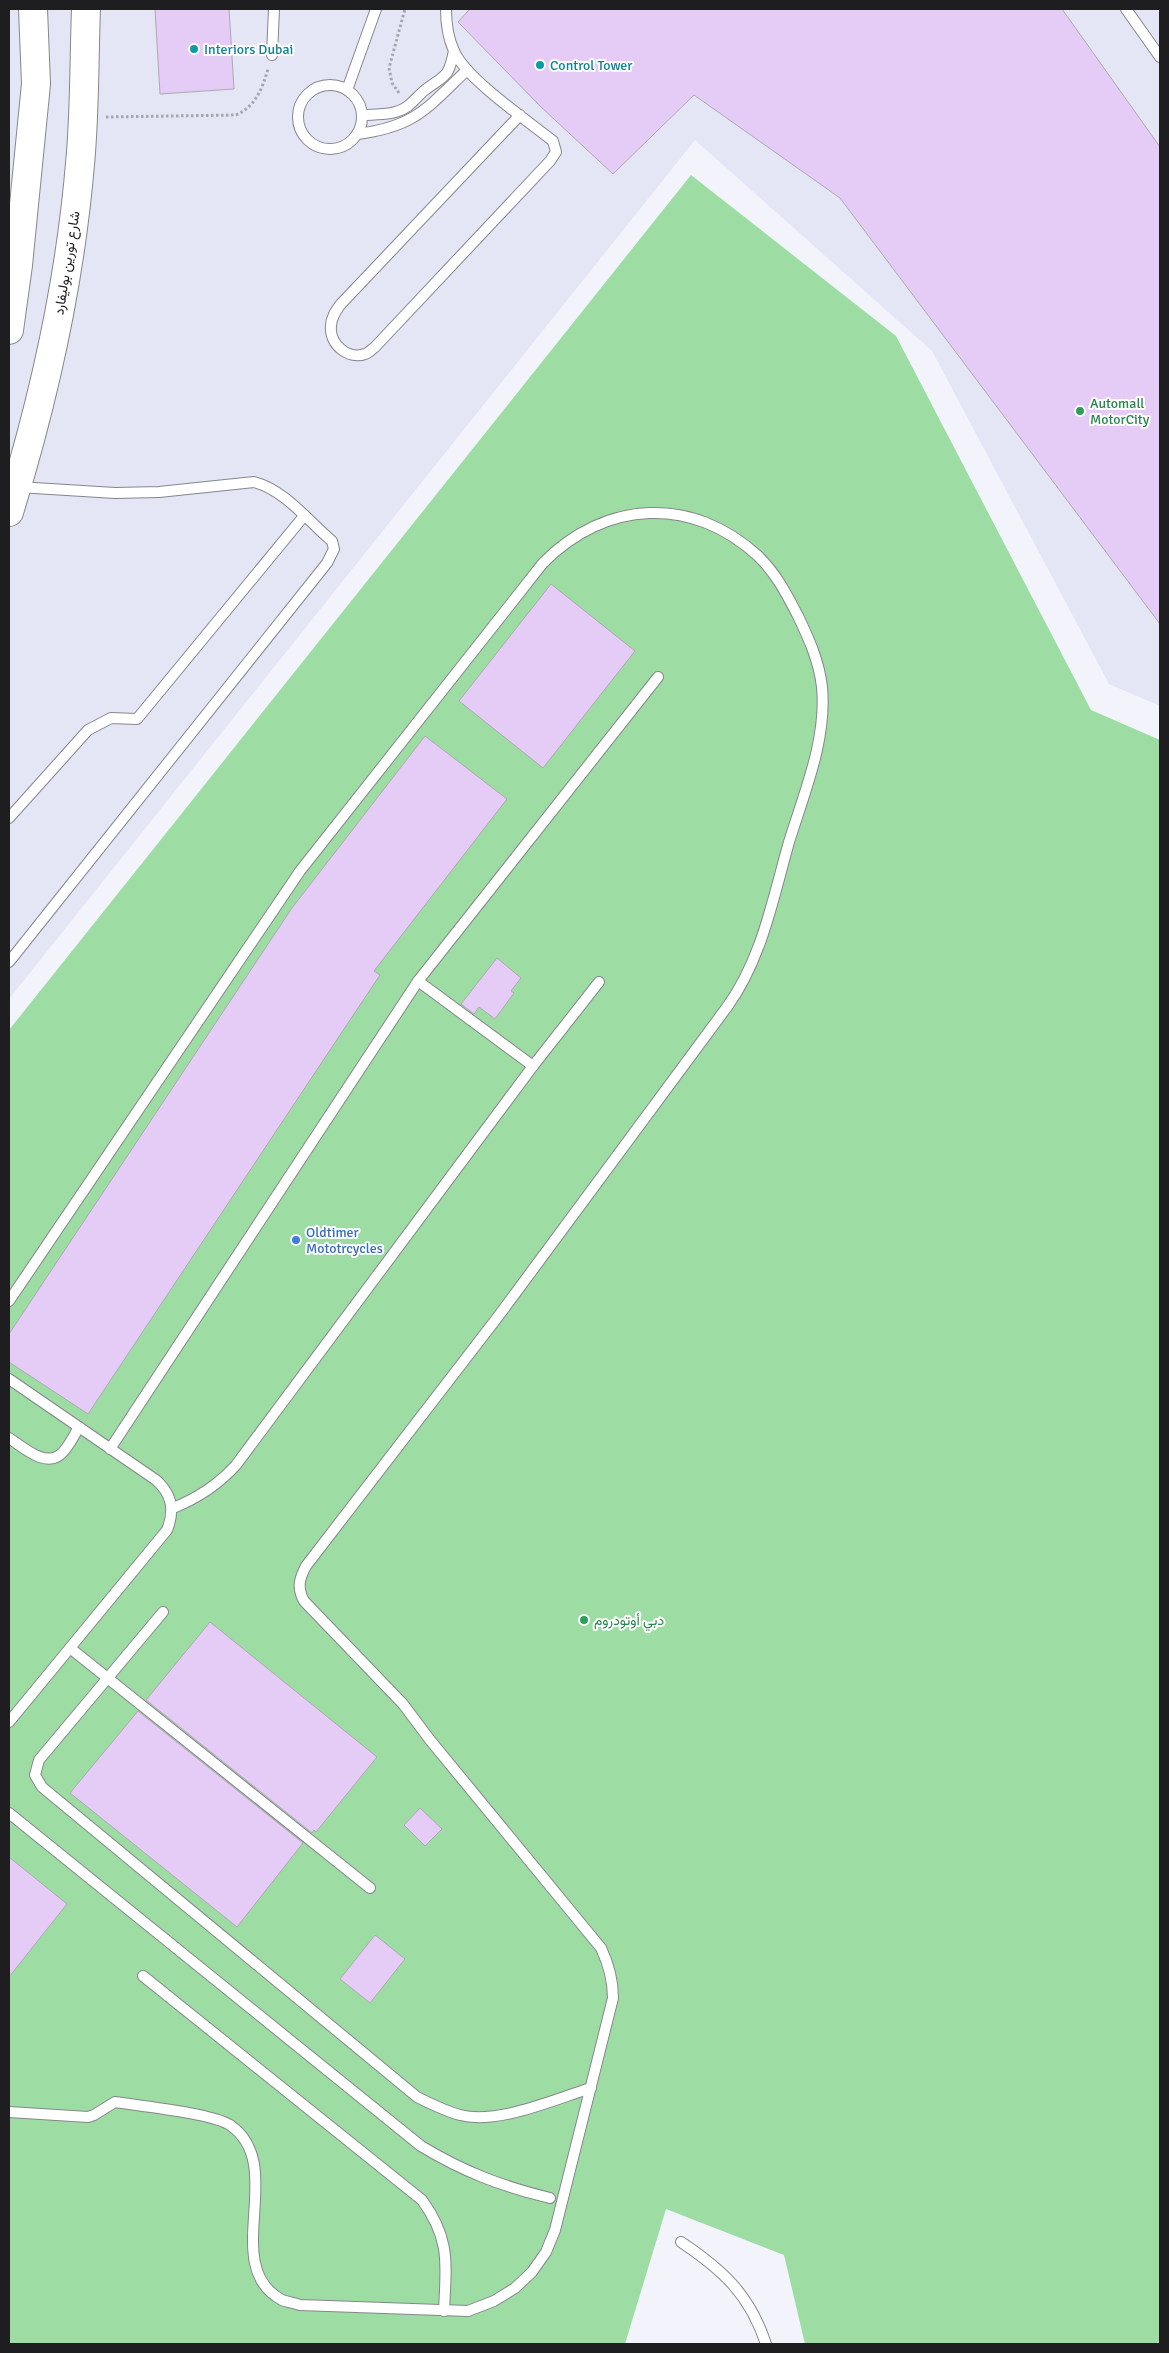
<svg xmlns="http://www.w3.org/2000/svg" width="1169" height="2353" font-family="Signika,Vazirmatn,sans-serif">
<rect width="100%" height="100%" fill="#f2f3fb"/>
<!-- built -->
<polygon fill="#e4e6f5" points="9,9 1160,9 1160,706 1109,684 932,351 695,140 9,999"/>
<!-- green -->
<polygon fill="#9ddda3" points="691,175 896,336 1091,710 1160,740 1160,2344 805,2344 784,2255 666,2209 625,2344 9,2344 9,1030"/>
<!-- building -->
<g fill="#e4ccf6" stroke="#ada9b0">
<polygon points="155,9 229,9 234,89 160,94"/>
<polygon points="470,9 1062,9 1160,147 1160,624 840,198 694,95 613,174 541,107 458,22"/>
<polygon points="551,584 635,651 543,768 459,701"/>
<polygon points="425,736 507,799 374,971 380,975 88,1414 9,1362 9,1334 292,908"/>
<polygon points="497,958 521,978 511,991 514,993 495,1019 479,1007 474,1014 461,1004"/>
<polygon points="210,1622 377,1757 316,1832 314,1830 312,1833 146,1700"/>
<polygon points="138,1711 303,1843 237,1927 70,1793"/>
<polygon points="420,1808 442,1829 425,1846 404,1825"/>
<polygon points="9,1857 67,1904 9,1977"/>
<polygon points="375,1935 405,1959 370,2003 340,1979"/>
</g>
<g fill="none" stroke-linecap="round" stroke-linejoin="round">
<!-- service casing -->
<g stroke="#85868d" stroke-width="12">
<g id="service">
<path d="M446,9C446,22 448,38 454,51C466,79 528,121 553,141L556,152L550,161L375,347C372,349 369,353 365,354C348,360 329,344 331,326C331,318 335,312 340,305L520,115"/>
<polyline points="1126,9 1160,57"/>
<polyline points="272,55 274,9"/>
<circle cx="330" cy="117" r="32"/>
<polyline points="347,90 376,9"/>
<path d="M362,115C377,114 395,116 408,106C414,101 419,95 425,90C446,74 448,79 454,51"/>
<path d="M357,134C415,127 427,108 467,70"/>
<polyline points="9,818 88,730 111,718 137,719 304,516"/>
<path d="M9,962L327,563L334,549L332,541C308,521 285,490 254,482L159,492L115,493L18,487"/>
<polyline points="418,981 533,1066"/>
<path d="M9,1301L300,871L543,563C605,500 692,495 758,556C776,573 787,595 798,616C809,639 819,661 822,687C827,740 804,793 789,842C773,898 762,959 727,1007L500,1314L306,1566C299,1579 297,1588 304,1601L403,1704L430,1740L601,1948C609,1965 613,1979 613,1998L555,2230L546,2252L532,2272L515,2288L494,2301L468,2311L300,2305C294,2303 287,2302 282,2300C218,2266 289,2165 230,2125C211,2113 141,2106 115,2102L94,2115L88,2117L9,2112"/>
<path d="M9,1379L156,1480C172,1494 175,1510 167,1530L9,1722"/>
<path d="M9,1438C23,1447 45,1468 61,1454C69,1447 74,1435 79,1427"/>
<polyline points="110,1449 418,981 658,677"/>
<path d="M173,1508C198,1498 218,1485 236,1465L533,1066L599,982"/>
<path d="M163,1612L39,1760L35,1775L42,1787L417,2097C431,2104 445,2111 460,2115C497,2125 555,2099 591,2088"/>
<polyline points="70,1648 370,1888"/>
<path d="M9,1813L421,2146C464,2172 501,2186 550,2198"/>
<path d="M143,1976L422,2200C451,2240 446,2264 444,2311"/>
<path d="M681,2242C723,2270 750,2295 766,2344"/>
</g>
</g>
<!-- secondary casing -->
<g stroke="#85868d" stroke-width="30">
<g id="secondary">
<polyline points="9,330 18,265 36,84 33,9"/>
<path d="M9,512C44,399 70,282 80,164C85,112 84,60 86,9"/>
</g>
</g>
<!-- path -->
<g stroke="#a6a7ad" stroke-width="3" stroke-dasharray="2.5 2.5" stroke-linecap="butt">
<polyline points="399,93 392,83 389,68 405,9"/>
<path d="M106,117L236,115C256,106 262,89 268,69"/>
</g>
<!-- service -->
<use href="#service" stroke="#fff" stroke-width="10"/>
<!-- secondary -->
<use href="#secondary" stroke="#fff" stroke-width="28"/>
</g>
<!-- markers -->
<g fill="#0f9aa8" stroke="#fff" stroke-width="2">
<circle cx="194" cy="49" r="5"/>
<circle cx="540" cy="65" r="5"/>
</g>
<g fill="#2e9e5b" stroke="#fff" stroke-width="2">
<circle cx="1080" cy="411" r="5"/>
<circle cx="584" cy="1620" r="5"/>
</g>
<circle fill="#3f7fe0" stroke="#fff" stroke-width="2" cx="296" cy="1240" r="5"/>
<g text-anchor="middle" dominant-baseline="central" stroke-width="4" stroke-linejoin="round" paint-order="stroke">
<!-- culture labels -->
<g font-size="14" fill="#0d838f" stroke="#fff" text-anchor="start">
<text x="204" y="49">Interiors Dubai</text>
<text x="550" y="65">Control Tower</text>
</g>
<!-- street labels -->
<g font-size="14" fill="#1e1e21" stroke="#fff">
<text transform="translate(67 263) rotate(-81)">شارع تورين بوليفارد</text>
</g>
<!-- leisure labels -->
<g font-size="14" fill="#27864d" stroke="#fff" text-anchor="start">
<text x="1090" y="403">Automall<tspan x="1090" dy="16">MotorCity</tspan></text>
<text x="594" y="1620">دبي أوتودروم</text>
</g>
<!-- shop labels -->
<g font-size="14" fill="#366cbe" stroke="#fff" text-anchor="start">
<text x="306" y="1232">Oldtimer<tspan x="306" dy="16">Mototrcycles</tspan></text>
</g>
</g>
<!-- border -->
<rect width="1169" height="2353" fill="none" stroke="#1e1e21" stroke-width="20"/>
</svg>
